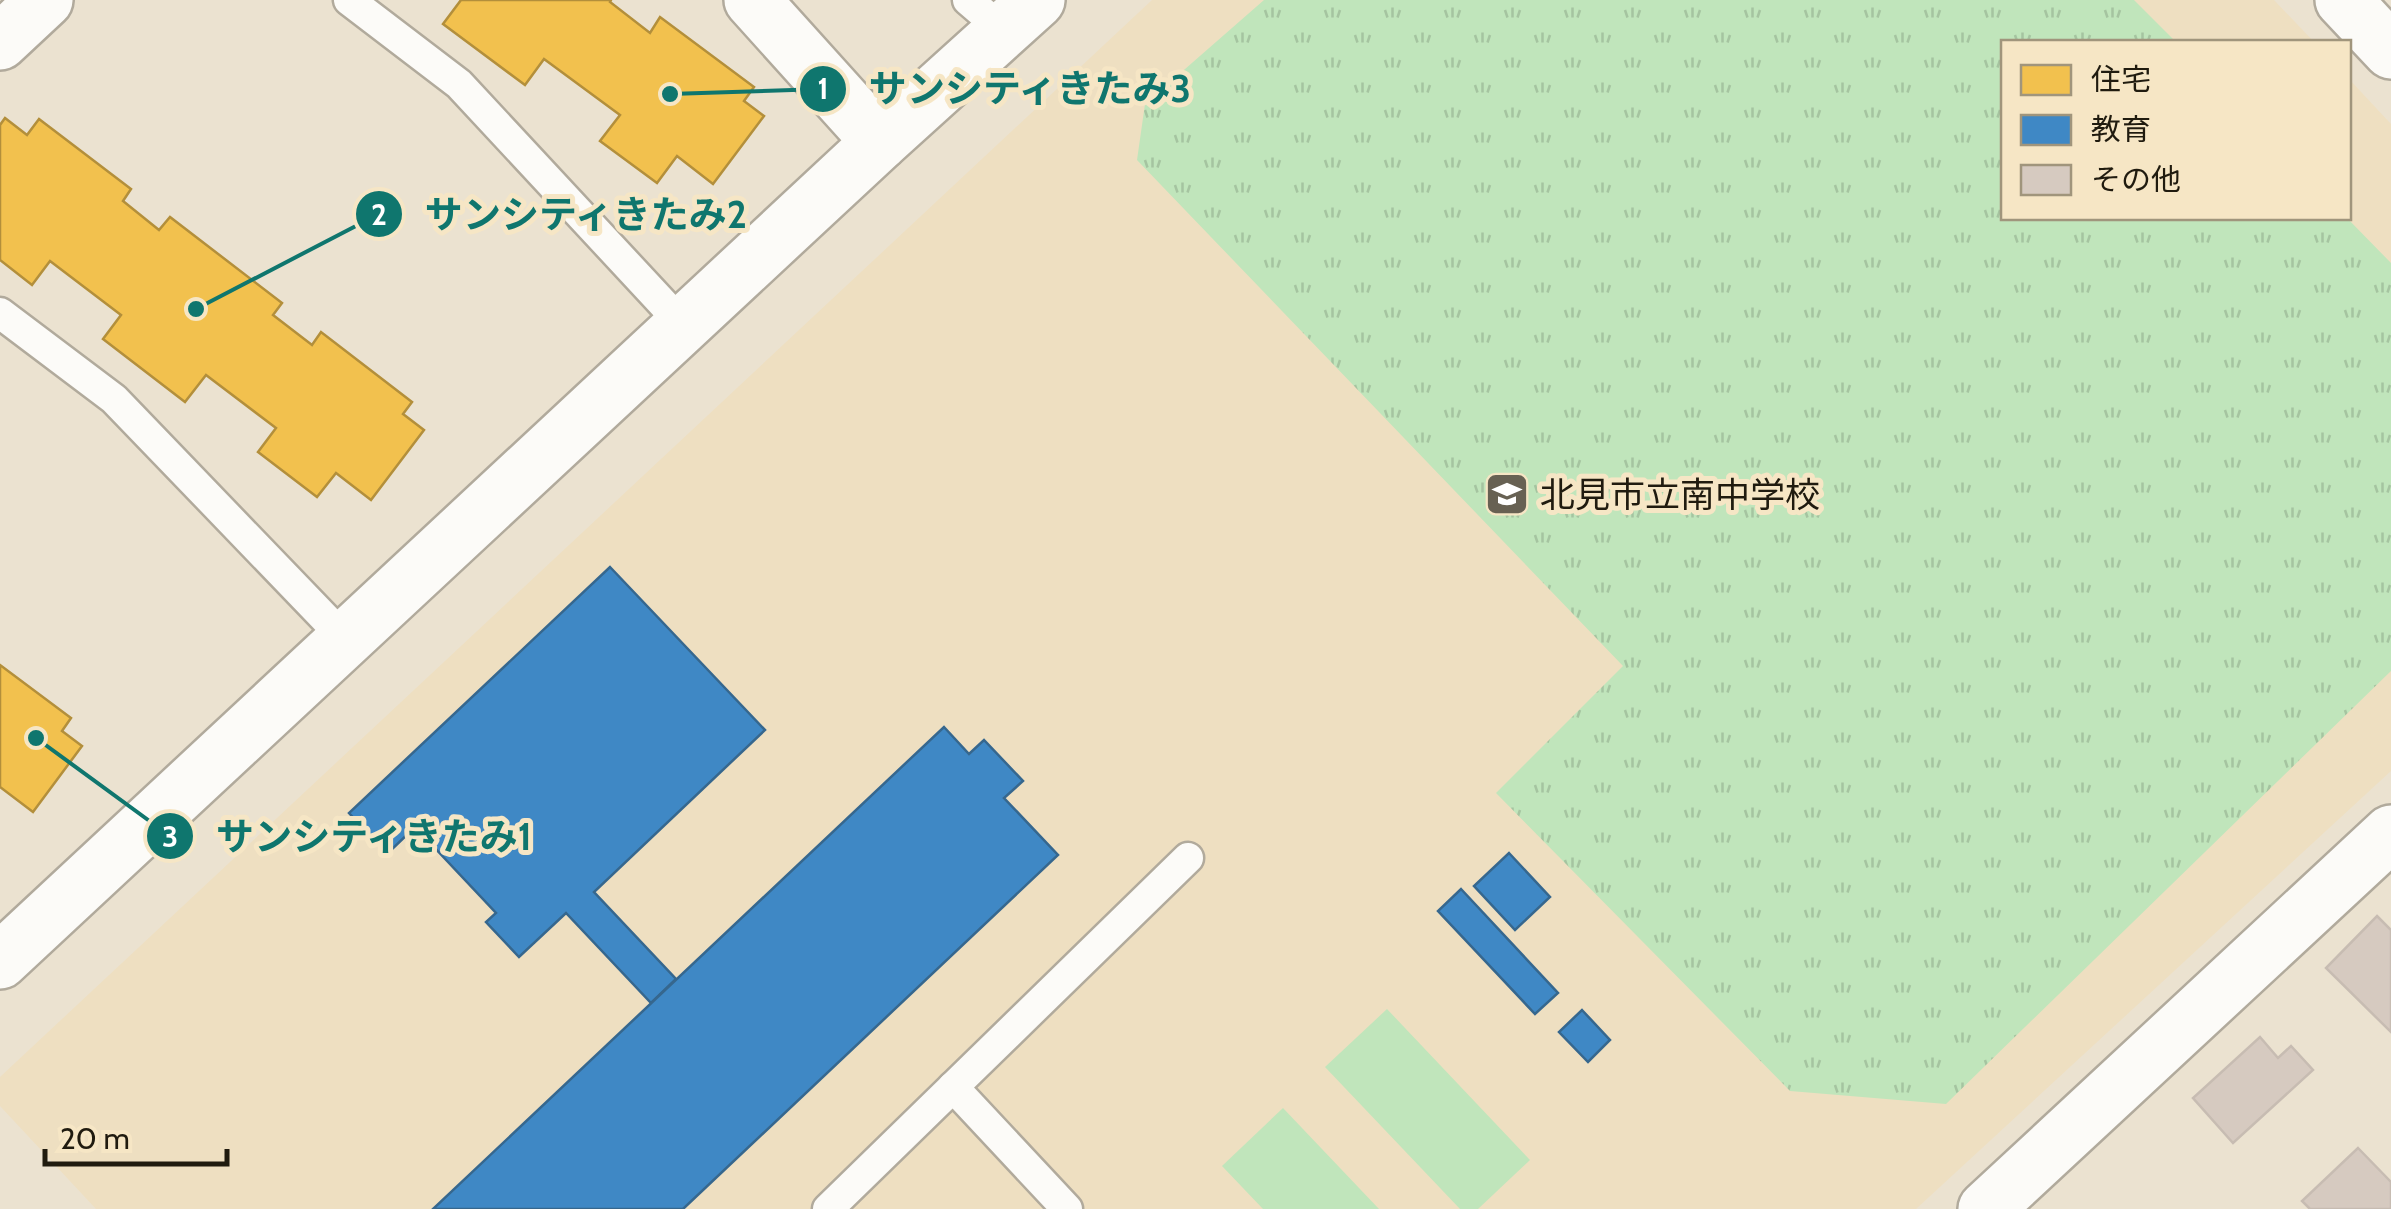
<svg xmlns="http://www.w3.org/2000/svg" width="2391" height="1209" font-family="Cabin,'Noto Sans JP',sans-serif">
<defs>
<pattern id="park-tufts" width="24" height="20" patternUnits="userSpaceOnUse" patternTransform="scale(2.5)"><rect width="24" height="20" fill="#c0e5bb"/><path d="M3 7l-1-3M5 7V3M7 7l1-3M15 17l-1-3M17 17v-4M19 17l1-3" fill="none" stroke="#a5c4a0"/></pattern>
</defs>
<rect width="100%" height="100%" fill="#ebe2d0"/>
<!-- built -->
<polygon fill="#eedfc1" points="1152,0 2274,0 2314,42 2004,42 2004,218 2348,218 2349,79 2391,124 2391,771 1916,1209 96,1209 0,1106 0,1077"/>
<!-- grass -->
<g fill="#c0e5bb">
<polygon points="1387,1009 1530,1160 1478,1209 1460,1209 1325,1067"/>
<polygon points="1283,1108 1379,1209 1263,1209 1222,1166"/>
</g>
<!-- park -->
<polygon fill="url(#park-tufts)" points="1264,0 2134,0 2176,42 2004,42 2004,218 2347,218 2391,263 2391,671 1946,1104 1790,1091 1496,793 1623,666 1137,160 1145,104"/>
<!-- homes -->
<g fill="#f2c14e" stroke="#b38f3b" stroke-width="2.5">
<polygon points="461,0 611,0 610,2 650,33 660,17 754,87 744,101 764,116 713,184 677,156 657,183 600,141 620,115 544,59 525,85 443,24"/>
<polygon points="5,118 27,135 39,119 131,189 123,201 159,230 170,217 282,303 273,315 312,345 321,332 412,402 403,414 424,430 371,500 336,473 317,497 258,452 276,428 206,375 185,402 103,339 121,315 50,261 32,285 0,260 0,125"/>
<polygon points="0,665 71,718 62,731 82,746 33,812 0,787"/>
</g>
<!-- schools -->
<g fill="#3f88c5" stroke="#36678e" stroke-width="2.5">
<polygon points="610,567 765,730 594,892 676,979 651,1003 566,913 519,957 486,922 496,913 415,827 387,854 349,813"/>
<polygon points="944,727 969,754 984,740 1023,781 1004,798 1058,855 683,1209 433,1209"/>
<polygon points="1509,853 1550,897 1515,930 1474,886"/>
<polygon points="1461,889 1558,993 1535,1014 1438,911"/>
<polygon points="1582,1010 1610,1040 1588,1062 1559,1032"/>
</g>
<!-- building -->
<g fill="#d6cac0" stroke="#c7bcb2" stroke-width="2.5">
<polygon points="2377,916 2391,930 2391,1032 2326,968"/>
<polygon points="2260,1037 2278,1058 2291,1046 2313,1070 2233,1143 2193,1098"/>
<polygon points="2358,1148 2391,1182 2391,1209 2310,1209 2302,1201"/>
</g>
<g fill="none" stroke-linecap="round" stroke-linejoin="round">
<!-- lane casing -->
<g stroke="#b1aa9c" stroke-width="35">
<g id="lane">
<polyline points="349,0 459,84 683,325"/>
<polyline points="968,0 1003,30"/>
<polyline points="0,313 114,399 346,640"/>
<polyline points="953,1087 1067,1209"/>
<polyline points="828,1209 1188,858"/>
</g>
</g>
<!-- street casing -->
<g stroke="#b1aa9c" stroke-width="60">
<g id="street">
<polyline points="752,0 880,142"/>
<polyline points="2343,0 2391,51"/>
<polyline points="0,42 45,0"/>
<polyline points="0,961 880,142 1037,0"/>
<polyline points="1986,1209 2391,833"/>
</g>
</g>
<!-- lane -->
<use href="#lane" stroke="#fcfbf8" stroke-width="30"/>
<!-- street -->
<use href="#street" stroke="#fcfbf8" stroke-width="55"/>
</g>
<!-- icons -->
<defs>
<g id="school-square" transform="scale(2.25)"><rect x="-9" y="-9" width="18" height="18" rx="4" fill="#676153" stroke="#f6e6c5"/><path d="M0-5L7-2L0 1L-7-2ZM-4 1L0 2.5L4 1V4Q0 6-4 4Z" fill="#fff"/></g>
</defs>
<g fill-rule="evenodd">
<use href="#school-square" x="1507" y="494"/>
</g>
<g text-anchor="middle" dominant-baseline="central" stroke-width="10" stroke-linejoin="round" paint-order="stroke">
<!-- poi labels -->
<g font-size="35" fill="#201b0f" stroke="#f6e6c5" text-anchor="start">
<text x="1540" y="494">北見市立南中学校</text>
</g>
</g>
<!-- callouts -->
<path fill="none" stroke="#0f766e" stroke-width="4" d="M670 94L823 89M196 309L379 214M36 738L170 836"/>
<g fill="#0f766e" stroke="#f6e6c5" stroke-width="4">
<circle cx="670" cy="94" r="10"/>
<circle cx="196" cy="309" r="10"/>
<circle cx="36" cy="738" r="10"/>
<circle cx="823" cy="89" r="25"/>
<circle cx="379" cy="214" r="25"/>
<circle cx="170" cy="836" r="25"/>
</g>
<g font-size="30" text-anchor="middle" font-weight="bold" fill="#fff">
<text x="823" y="99">1</text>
<text x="379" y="225">2</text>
<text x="170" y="847">3</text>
</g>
<g font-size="38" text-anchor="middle" font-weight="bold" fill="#0f766e" stroke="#f6e6c5" stroke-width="10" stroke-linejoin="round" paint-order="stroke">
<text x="1030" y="102">サンシティきたみ3</text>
<text x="586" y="228">サンシティきたみ2</text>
<text x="374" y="850">サンシティきたみ1</text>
</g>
<!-- legend -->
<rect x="2001" y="40" width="350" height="180" fill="#f6e6c5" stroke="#a0957c" stroke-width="2.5"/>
<rect x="2021" y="65" width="50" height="30" fill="#f2c14e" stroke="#a0957c" stroke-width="2.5"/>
<text x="2091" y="90" font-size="30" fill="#201b0f">住宅</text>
<rect x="2021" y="115" width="50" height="30" fill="#3f88c5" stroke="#a0957c" stroke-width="2.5"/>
<text x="2091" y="140" font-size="30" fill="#201b0f">教育</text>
<rect x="2021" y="165" width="50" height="30" fill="#d6cac0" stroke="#a0957c" stroke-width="2.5"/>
<text x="2091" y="190" font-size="30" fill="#201b0f">その他</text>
<!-- scale -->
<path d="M45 1149v15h182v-15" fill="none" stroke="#201b0f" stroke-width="5"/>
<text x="60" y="1149" font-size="30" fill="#201b0f" stroke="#f6e6c5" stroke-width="8" paint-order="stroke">20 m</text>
</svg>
